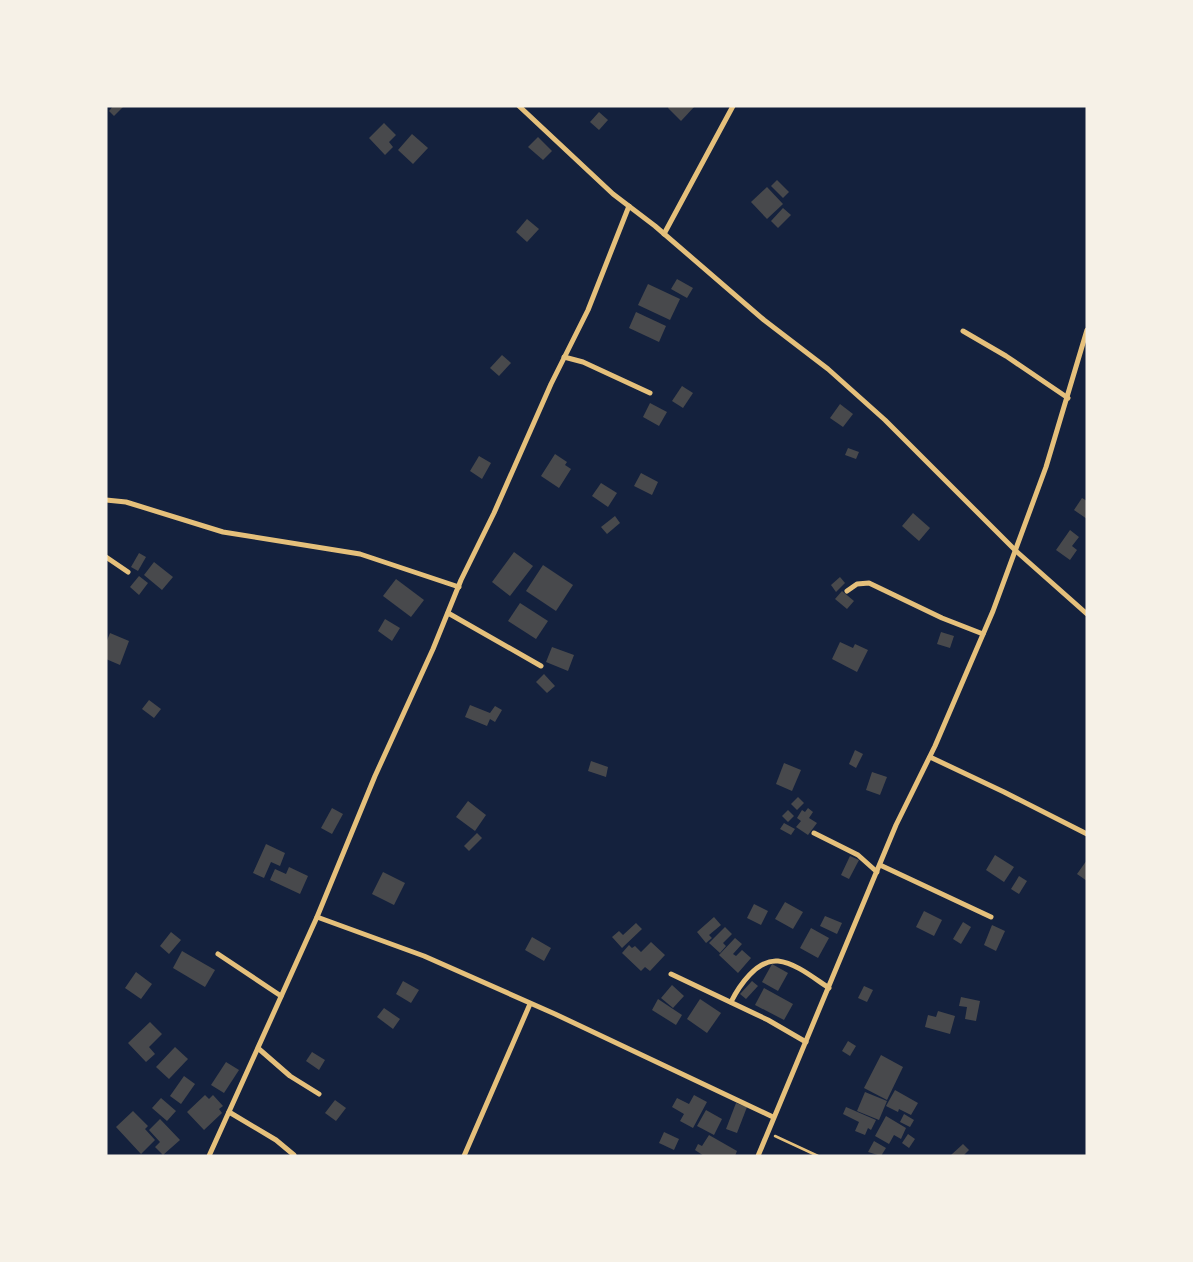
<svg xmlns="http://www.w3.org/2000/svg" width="1193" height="1262" font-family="'Noto Sans',sans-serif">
<rect width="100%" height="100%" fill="#14213d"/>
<!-- building -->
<g fill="#48494c">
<polygon points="113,106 124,106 114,116 109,111"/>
<polygon points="669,106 695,106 681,121 668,108"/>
<polygon points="599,112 608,120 599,130 590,122"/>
<polygon points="384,123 396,135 389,142 393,147 385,155 369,138"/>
<polygon points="412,134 428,148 413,164 398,150"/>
<polygon points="538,137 552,151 543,160 528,147"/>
<polygon points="777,180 789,192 783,198 771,186"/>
<polygon points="767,187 783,204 767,219 751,202"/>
<polygon points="783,208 791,215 778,228 771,221"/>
<polygon points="527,219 539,229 527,242 516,232"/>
<polygon points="677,279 693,288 687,298 671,289"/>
<polygon points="648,284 680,299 670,320 638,305"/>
<polygon points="636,312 666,326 659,342 629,328"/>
<polygon points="502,355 511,363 499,376 490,368"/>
<polygon points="682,386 693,393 683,408 672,401"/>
<polygon points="650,403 667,412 659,426 643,417"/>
<polygon points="840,404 853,414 843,427 830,418"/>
<polygon points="848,448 859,452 856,459 845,455"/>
<polygon points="555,454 567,462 565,465 571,469 559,488 541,476"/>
<polygon points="479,456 491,463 482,479 470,471"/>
<polygon points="641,473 658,482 652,495 634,486"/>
<polygon points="601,483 617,493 608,507 592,496"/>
<polygon points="1082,498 1087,501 1087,519 1074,510"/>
<polygon points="913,513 930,528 919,541 902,526"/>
<polygon points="615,516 620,523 607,534 601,527"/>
<polygon points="1070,530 1079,537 1072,546 1077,550 1070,560 1056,550"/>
<polygon points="514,552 533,566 510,596 492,582"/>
<polygon points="139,553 146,557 138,571 131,567"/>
<polygon points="154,562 173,577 162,590 144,575"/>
<polygon points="543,565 573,585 556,611 526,591"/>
<polygon points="139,576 148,583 139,595 130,587"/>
<polygon points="840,577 845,583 836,592 831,585"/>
<polygon points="396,579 424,600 411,617 383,596"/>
<polygon points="842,591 854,601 847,609 835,599"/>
<polygon points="520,603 548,621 536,639 508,621"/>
<polygon points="385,619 400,628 392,641 378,631"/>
<polygon points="941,632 954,636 950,648 937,644"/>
<polygon points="110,633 129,641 120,665 106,659 106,643"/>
<polygon points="840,642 853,648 855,644 868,650 857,672 832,659"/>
<polygon points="552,647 574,655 568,671 546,662"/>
<polygon points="544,674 555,686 547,693 536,682"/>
<polygon points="149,700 161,709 154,718 142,709"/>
<polygon points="470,705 490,713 495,706 502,710 495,722 490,719 487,726 465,717"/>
<polygon points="855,750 863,754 856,768 849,764"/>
<polygon points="591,761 608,767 606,777 588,771"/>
<polygon points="784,763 801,770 792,791 776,784"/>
<polygon points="872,772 887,777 880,795 866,790"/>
<polygon points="798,797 804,803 797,810 791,804"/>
<polygon points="468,801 486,815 475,831 456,817"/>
<polygon points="332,808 343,814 332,834 321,828"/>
<polygon points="808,808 813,812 809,818 817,823 808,835 796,827 801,821 797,818 802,810 805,812"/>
<polygon points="788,810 794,816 788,822 782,816"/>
<polygon points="784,823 795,829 791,835 780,829"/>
<polygon points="477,833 482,838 469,851 464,846"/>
<polygon points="266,844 285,853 280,866 271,862 264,878 253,873"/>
<polygon points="995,855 1014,867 1004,882 986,870"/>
<polygon points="850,856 859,860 849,879 841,875"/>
<polygon points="1087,860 1087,881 1077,874"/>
<polygon points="289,867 308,876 300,894 270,880 275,869 286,874"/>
<polygon points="383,872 405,883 394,905 372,894"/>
<polygon points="1019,876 1027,881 1019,894 1011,889"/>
<polygon points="785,902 803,912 793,929 775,919"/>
<polygon points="754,904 768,911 761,925 747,918"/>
<polygon points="924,911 942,920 934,936 916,927"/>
<polygon points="825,916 842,923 837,934 820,926"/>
<polygon points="714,917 721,925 709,935 712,938 706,943 697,932"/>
<polygon points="963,922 971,927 961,944 953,939"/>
<polygon points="636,923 642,929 622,948 612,937 619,931 623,935"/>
<polygon points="992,925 1005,931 996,951 984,945"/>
<polygon points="725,927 732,934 723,943 726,946 720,953 709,943"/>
<polygon points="811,928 829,938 818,958 800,948"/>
<polygon points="171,932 181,940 169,954 160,946"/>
<polygon points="532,937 551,948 544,961 525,950"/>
<polygon points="735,938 742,944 733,954 736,956 742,950 751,958 738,973 719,955"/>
<polygon points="651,942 665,955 650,971 645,967 641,971 622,953 629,945 632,948 635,946 641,952"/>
<polygon points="182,951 215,970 205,987 173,968"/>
<polygon points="772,964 788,973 778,991 762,982"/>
<polygon points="136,972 152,984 141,999 125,988"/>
<polygon points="403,981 419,990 411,1003 396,994"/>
<polygon points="752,981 758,986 746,999 740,994"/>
<polygon points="672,985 684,996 673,1008 661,998"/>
<polygon points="864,986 873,990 867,1002 858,998"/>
<polygon points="764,988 793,1004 784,1020 755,1005"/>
<polygon points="961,997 980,1001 976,1021 965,1019 967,1007 959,1006"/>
<polygon points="658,999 682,1015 676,1025 652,1010"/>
<polygon points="700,999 721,1013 707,1033 687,1019"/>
<polygon points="384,1008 400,1019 393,1029 377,1017"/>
<polygon points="938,1011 955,1016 950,1034 925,1027 928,1015 936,1017"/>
<polygon points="150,1022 162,1034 149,1047 155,1054 146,1062 128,1043"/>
<polygon points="848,1041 856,1046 850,1056 842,1051"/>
<polygon points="175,1047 188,1059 169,1079 156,1067"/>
<polygon points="312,1052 325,1060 319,1070 306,1061"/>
<polygon points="881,1055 903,1067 887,1100 864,1088"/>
<polygon points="226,1062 239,1070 224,1093 211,1085"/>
<polygon points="184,1076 195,1084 181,1104 170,1096"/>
<polygon points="895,1090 918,1103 911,1115 899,1109 898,1112 886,1106"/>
<polygon points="865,1092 887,1101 879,1120 857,1111"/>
<polygon points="205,1095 209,1099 213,1095 223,1106 219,1109 222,1113 204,1130 187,1112"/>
<polygon points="694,1095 707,1102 693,1128 680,1121 684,1114 672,1107 677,1098 689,1104"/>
<polygon points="161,1098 176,1111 167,1121 152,1108"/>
<polygon points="335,1100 346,1108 336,1121 325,1113"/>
<polygon points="736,1103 747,1107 737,1133 726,1129"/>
<polygon points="846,1107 876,1120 871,1130 868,1128 865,1135 855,1131 859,1122 843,1114"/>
<polygon points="706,1110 722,1119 714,1135 697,1126"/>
<polygon points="133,1111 148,1126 145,1129 155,1140 141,1154 116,1127"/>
<polygon points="904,1114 914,1120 910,1127 900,1122"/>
<polygon points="886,1116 906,1128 901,1139 894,1135 889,1144 875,1136"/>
<polygon points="160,1119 180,1140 163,1155 155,1147 160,1142 149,1130"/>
<polygon points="664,1132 679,1139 674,1150 659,1143"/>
<polygon points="908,1134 915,1139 909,1148 902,1143"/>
<polygon points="709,1135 737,1151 735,1156 704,1156 695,1150 698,1144 702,1146"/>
<polygon points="874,1141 886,1148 881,1156 868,1152"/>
<polygon points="963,1144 969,1150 963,1156 953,1156 951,1155"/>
</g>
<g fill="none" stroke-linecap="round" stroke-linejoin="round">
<!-- path -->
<polyline stroke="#e5c07b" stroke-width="2.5" points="775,1136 818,1156"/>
<!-- minor -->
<g stroke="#e5c07b" stroke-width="5">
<polyline points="519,106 613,194 655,226 764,320 828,369 885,420 1016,551 1087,614"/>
<polyline points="664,234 733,106"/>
<polyline points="963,331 1006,356 1068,398"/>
<polyline points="564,357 583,362 650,393"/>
<polyline points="106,500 126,502 223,532 360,554 459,587"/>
<polyline points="106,557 128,572"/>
<polyline points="847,591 857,584 869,583 942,618 983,634"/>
<polyline points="448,613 541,666"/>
<polyline points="930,757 1004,792 1087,834"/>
<polyline points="814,833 858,855 877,872"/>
<polyline points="880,865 991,917"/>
<polyline points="317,917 424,956 555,1014 773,1117"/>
<polyline points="218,954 281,996"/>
<polyline points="671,974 768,1020 806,1042"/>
<path d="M731,1002C739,986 757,959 778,961C796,963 815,979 829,988"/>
<polyline points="259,1049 290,1076 319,1094"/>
<polyline points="229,1112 276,1140 294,1155"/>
<polyline points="209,1156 317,917 375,776 433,649 461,580 494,513 551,384 588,310 629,206"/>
<polyline points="464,1156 530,1004"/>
<polyline points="758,1156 896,825 935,746 993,611 1046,467 1087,330"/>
</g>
</g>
<!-- border -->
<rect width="1193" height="1262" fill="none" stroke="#f6f1e7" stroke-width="215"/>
</svg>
